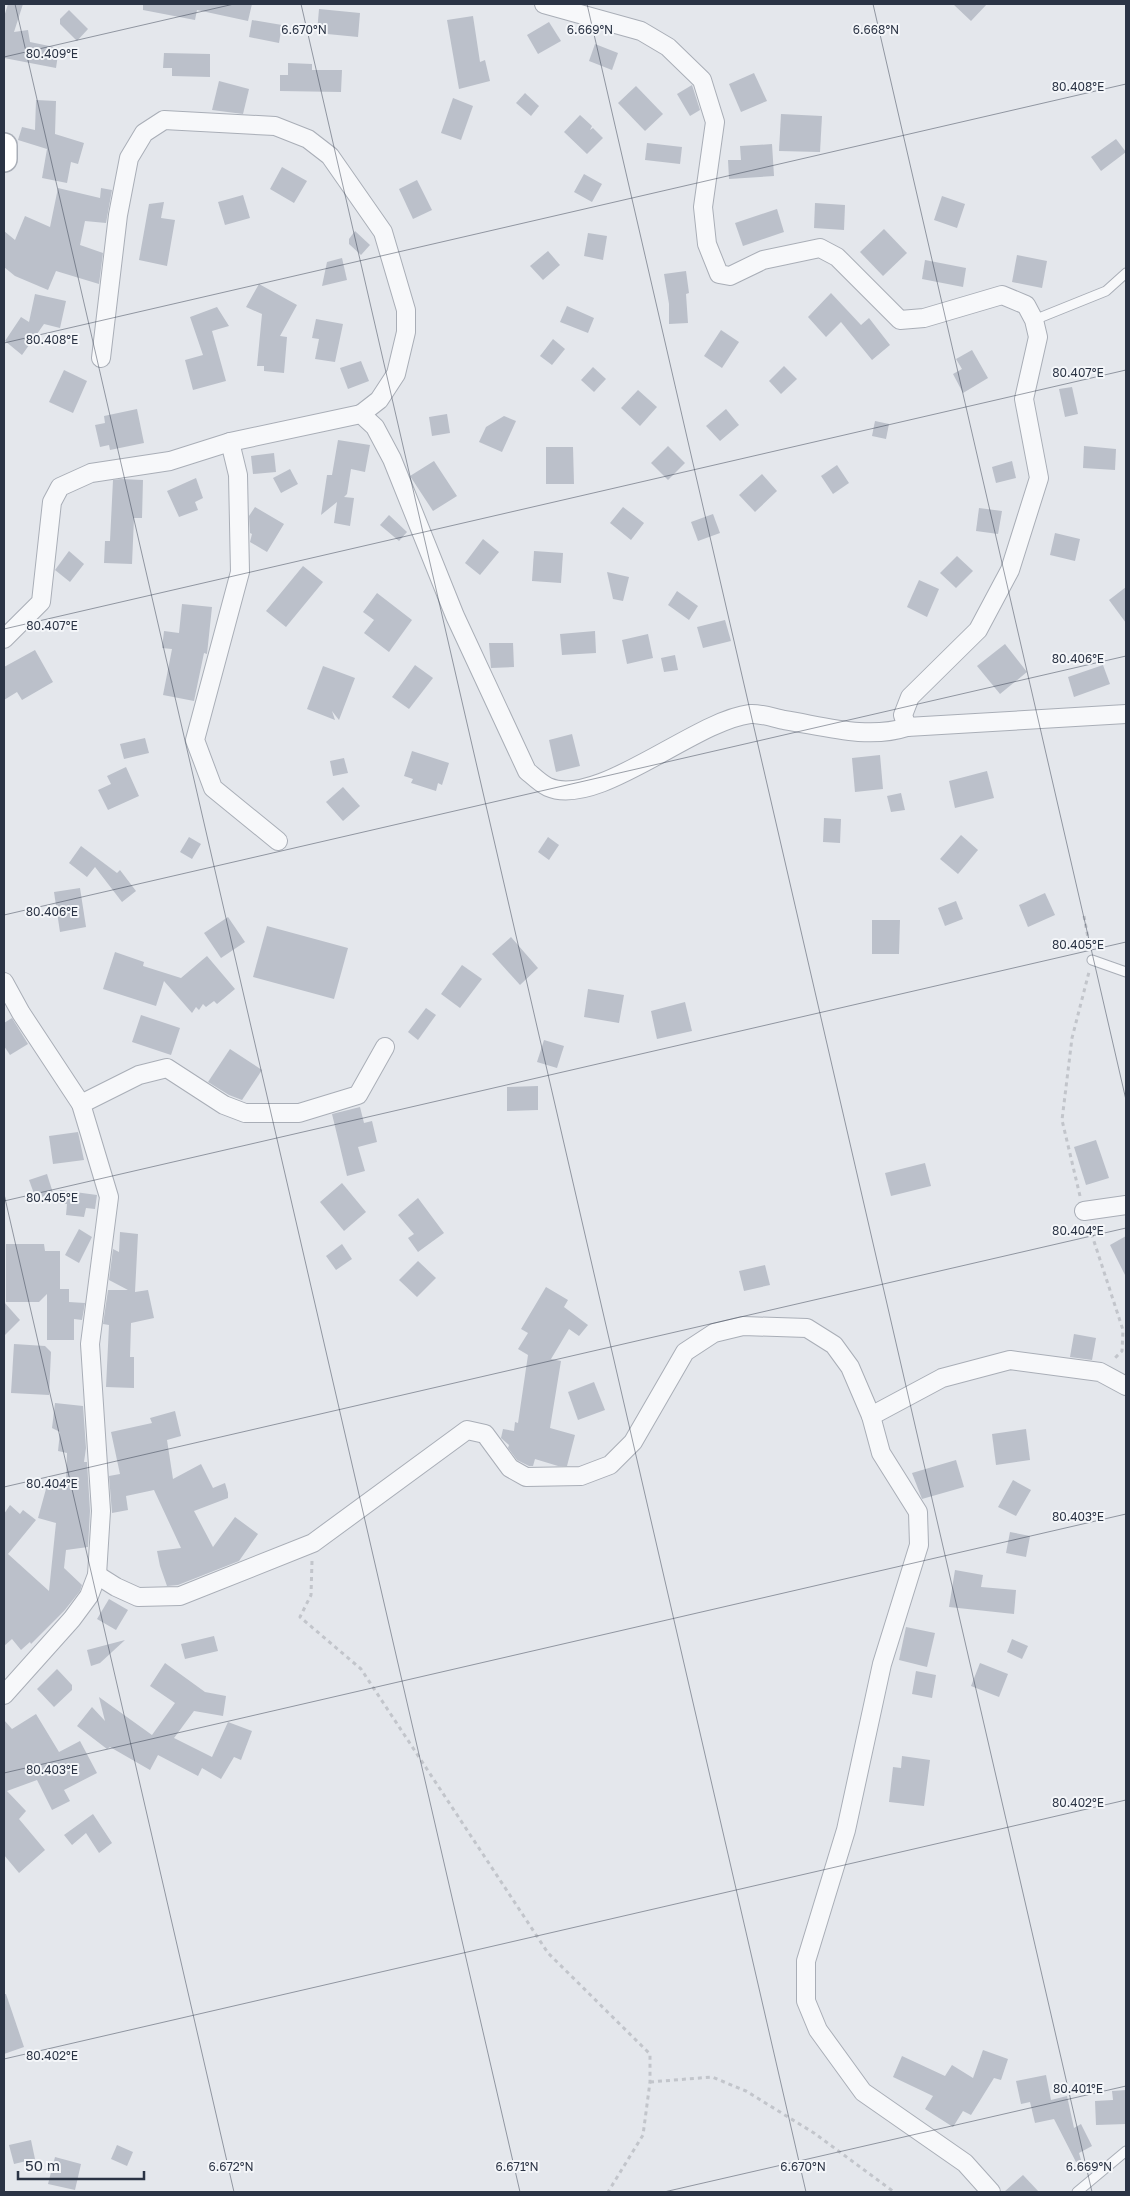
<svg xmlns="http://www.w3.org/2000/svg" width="1130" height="2196" font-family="'Golos Text',sans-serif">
<rect width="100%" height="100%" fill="#e4e7ec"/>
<!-- building -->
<g fill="#bbc0ca">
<polygon points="8,4 23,4 14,32 28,30 30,42 59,48 56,68 4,58 4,17"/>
<polygon points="143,4 252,4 248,21 197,10 195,20 143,10"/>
<polygon points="953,4 987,4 971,21"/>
<polygon points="319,9 360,13 358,37 317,33"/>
<polygon points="69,10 88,29 77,41 60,24 60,19"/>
<polygon points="473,16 480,62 485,60 490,81 459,89 447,20"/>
<polygon points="252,20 282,25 279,43 249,37"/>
<polygon points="549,22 561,41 538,54 527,35"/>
<polygon points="595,44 618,53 612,70 589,61"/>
<polygon points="164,53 210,54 210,77 172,76 172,68 163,68"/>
<polygon points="288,63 312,64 312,70 342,70 341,92 280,91 280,75 288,75"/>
<polygon points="754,73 767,101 741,112 729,84"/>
<polygon points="219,81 249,89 243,114 212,110"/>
<polygon points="692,85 700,110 690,116 677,94"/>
<polygon points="636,86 663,114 645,131 618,103"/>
<polygon points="525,93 539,106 531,116 516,103"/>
<polygon points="453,98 473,106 461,140 441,133"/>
<polygon points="36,100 56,101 55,134 84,143 78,164 71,162 67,183 42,178 47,149 18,140 22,127 35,130"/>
<polygon points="781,114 822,116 820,152 779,151"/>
<polygon points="580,115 592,126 590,130 593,128 603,138 587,154 564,132"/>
<polygon points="1116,139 1126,152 1101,171 1091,157"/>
<polygon points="647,143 682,147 680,164 645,160"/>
<polygon points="772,144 774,176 729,179 728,160 741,160 740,146"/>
<polygon points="282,167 307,181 294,203 270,189"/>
<polygon points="584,174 602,184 592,202 574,192"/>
<polygon points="417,180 432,210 413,219 399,189"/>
<polygon points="58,188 100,198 101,188 112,190 106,223 85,221 80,245 103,253 99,284 56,271 48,290 15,276 4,267 4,231 15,240 25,216 50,227"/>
<polygon points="243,195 250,218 225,225 218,202"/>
<polygon points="942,196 965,204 957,228 934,220"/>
<polygon points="164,202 161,218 175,220 167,266 139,260 149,204"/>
<polygon points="815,203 845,205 844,230 814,228"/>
<polygon points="777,209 784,232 743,246 735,223"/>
<polygon points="884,229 907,253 883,276 860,252"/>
<polygon points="355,231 370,245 361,255 349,244 349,239"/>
<polygon points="588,233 607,236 603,260 584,256"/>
<polygon points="548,251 560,265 543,280 530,266"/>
<polygon points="1017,255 1047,261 1042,288 1012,282"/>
<polygon points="342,258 347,280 322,286 327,262"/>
<polygon points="925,260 966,268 963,287 922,279"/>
<polygon points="686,271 689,293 686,294 688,323 669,324 669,304 664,274"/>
<polygon points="259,284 297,305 280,336 287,337 284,373 264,371 264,366 257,366 262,314 246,307"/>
<polygon points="831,293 861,325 869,318 890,345 872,360 841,322 826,337 808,317"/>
<polygon points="35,294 66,301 60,328 44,324 22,355 5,341 21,317 29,322"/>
<polygon points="567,306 594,318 588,333 560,322"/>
<polygon points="217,307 229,326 212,331 226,381 193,390 185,360 203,355 190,317"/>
<polygon points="316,319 343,324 335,362 315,359 319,339 312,338"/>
<polygon points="721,330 739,342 722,368 704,356"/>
<polygon points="553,339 565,349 552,365 540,356"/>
<polygon points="972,350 988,378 963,393 953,374 962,369 956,359"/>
<polygon points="361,361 369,381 348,389 340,368"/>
<polygon points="784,366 797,379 781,394 769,381"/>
<polygon points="593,367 606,379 594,392 581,380"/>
<polygon points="64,370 87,381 73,413 49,402"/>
<polygon points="1072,387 1078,414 1065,417 1059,389"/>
<polygon points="638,390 657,407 640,426 621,408"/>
<polygon points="137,409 144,443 110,450 109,445 100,447 95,425 105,423 104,416"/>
<polygon points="726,409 739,425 720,441 706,426"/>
<polygon points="447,414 450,433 432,436 429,417"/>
<polygon points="504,416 516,421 502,452 479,442 486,427"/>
<polygon points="875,421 889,424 886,439 872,436"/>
<polygon points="338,440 370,445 365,472 351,469 347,494 344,497 354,498 350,526 334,523 337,502 321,515 327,475 332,475"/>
<polygon points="668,446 685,463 668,480 651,463"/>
<polygon points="1084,446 1116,449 1115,470 1083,468"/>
<polygon points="546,447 573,447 574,484 546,484"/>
<polygon points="274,453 276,472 253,474 251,456"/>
<polygon points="434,461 457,496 433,511 410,476"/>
<polygon points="1012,461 1016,478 996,483 992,467"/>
<polygon points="837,465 849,483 833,494 821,476"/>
<polygon points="290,469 298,484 281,493 273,478"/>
<polygon points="762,474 777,491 755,512 739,495"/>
<polygon points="196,478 203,498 195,502 198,510 179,517 167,491"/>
<polygon points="121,479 143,480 142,518 134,518 132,564 104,563 105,541 110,541 113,480"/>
<polygon points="255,507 284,524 267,552 250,542 252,534 250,533 249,516"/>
<polygon points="623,507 644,523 631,540 610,523"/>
<polygon points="979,508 1002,511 998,534 976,531"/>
<polygon points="713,514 720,533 698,541 691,522"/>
<polygon points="389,515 407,532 399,541 380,525"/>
<polygon points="1055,533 1080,539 1075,561 1050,555"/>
<polygon points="483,539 499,552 480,575 465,563"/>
<polygon points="69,551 84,564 70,582 55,570"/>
<polygon points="534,551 563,553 561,583 532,581"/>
<polygon points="957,556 973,571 956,588 940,573"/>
<polygon points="303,566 323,582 286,627 266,611"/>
<polygon points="607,572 629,577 623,601 613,599"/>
<polygon points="919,580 939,589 927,617 907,607"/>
<polygon points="1126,587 1126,623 1109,600"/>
<polygon points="677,591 698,606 689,620 668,605"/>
<polygon points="377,593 412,620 389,652 364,633 374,620 363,612"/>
<polygon points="182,604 212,607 207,654 204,653 194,701 163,695 172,649 162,648 164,631 179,633"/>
<polygon points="725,620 731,641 703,648 697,627"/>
<polygon points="595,631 596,653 562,655 560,634"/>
<polygon points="648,634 653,658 627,664 622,640"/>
<polygon points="489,643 513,643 514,667 491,668"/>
<polygon points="1005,644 1027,672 1000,694 977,666"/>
<polygon points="35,650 53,682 22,700 17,692 4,700 4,667"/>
<polygon points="675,655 678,670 664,672 661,658"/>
<polygon points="415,665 433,678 409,709 392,697"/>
<polygon points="1103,665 1110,684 1074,697 1068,677"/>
<polygon points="323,666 355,678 339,720 332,711 335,720 307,709"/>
<polygon points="572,734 580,766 556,772 549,740"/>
<polygon points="145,738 149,753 124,759 120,744"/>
<polygon points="412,751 449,763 442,785 438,783 436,791 411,783 413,779 404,776"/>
<polygon points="880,755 883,789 855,792 852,758"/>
<polygon points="344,758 348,773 333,776 330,761"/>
<polygon points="126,767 139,796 108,810 98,790 111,784 107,776"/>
<polygon points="987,771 994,798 955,808 949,781"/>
<polygon points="343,787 360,806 343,821 326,802"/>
<polygon points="901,793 905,810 891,812 887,796"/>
<polygon points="824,818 841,819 840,843 823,842"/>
<polygon points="961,835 978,850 958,874 940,859"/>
<polygon points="189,837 201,844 192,859 180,852"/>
<polygon points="548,837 559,845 549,860 538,852"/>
<polygon points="81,846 117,873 120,870 136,891 122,902 95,867 87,877 69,863"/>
<polygon points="80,888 86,927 60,932 54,892"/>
<polygon points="1045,893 1055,915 1028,927 1019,905"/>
<polygon points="956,901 963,919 945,926 938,908"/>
<polygon points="228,917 245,942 221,958 204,933"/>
<polygon points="872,920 900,920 899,954 872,954"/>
<polygon points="267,926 348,948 334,999 253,977"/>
<polygon points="511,937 538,968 520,985 492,954"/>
<polygon points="115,952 144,962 143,966 181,978 207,956 235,989 217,1004 214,1001 206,1007 203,1004 199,1010 196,1007 192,1013 164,981 156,1006 103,989"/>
<polygon points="462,965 482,979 460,1008 441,994"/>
<polygon points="588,989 624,995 619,1023 584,1017"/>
<polygon points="685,1002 692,1031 657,1039 651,1011"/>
<polygon points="426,1008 436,1015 418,1040 408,1032"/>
<polygon points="141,1015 180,1028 171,1055 132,1042"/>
<polygon points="12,1018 28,1044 10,1055 4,1046 4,1023"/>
<polygon points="544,1040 564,1046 557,1068 537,1062"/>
<polygon points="230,1049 262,1070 242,1100 229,1095 208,1082"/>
<polygon points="538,1086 538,1110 507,1111 507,1087"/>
<polygon points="360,1107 364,1123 372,1121 377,1142 358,1147 365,1171 347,1176 332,1114"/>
<polygon points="78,1132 84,1160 53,1164 49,1136"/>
<polygon points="1096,1140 1109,1178 1086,1185 1074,1147"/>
<polygon points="925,1163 931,1186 891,1196 885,1173"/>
<polygon points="47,1174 53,1193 36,1199 29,1180"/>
<polygon points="342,1183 366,1212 344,1231 320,1202"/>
<polygon points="60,1190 97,1195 95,1209 86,1208 84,1217 66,1215 67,1204 58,1203"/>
<polygon points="418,1198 444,1233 418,1252 408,1238 414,1234 398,1215"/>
<polygon points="79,1229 92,1237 79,1263 65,1255"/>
<polygon points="120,1232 138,1234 135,1292 148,1290 154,1318 131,1323 130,1357 134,1357 134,1388 106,1387 109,1325 103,1324 108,1290 128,1290 109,1280 113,1249 119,1252"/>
<polygon points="1126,1236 1126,1277 1110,1245"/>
<polygon points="6,1244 44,1244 45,1251 60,1251 60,1289 69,1289 69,1302 85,1303 82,1320 74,1319 74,1340 47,1340 47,1294 39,1302 6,1302"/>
<polygon points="342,1244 352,1259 336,1270 326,1256"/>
<polygon points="418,1261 436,1278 417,1297 399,1280"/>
<polygon points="765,1265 770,1285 744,1291 739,1271"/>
<polygon points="546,1287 568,1300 564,1307 588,1325 579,1336 569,1329 551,1359 561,1361 550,1428 575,1435 567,1466 558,1466 535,1459 533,1466 529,1466 517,1460 508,1448 509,1445 501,1438 503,1429 514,1431 515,1422 518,1423 528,1355 518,1349 528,1333 521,1329"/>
<polygon points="4,1302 20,1320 4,1336"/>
<polygon points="1074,1334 1096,1338 1092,1360 1070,1357"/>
<polygon points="14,1344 45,1346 51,1352 49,1395 11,1393"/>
<polygon points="594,1382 605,1410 578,1420 568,1392"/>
<polygon points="55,1403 83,1406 86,1448 84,1462 87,1462 90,1511 88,1547 66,1550 64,1568 82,1585 80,1591 64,1611 31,1644 30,1642 21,1650 12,1639 4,1646 4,1514 10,1505 20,1514 23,1510 36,1520 8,1554 49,1591 56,1523 38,1518 49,1478 66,1483 67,1453 58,1451 60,1432 52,1428"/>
<polygon points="175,1411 181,1436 167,1440 173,1479 201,1464 213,1488 225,1483 228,1493 228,1498 194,1511 213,1547 235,1517 258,1534 239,1561 178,1585 167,1586 160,1566 157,1551 181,1548 154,1490 126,1496 128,1510 112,1513 109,1476 120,1474 111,1432 152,1423 150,1418"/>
<polygon points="1026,1429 1030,1460 996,1465 992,1434"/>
<polygon points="956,1460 964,1487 922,1499 912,1473"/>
<polygon points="1013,1480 1031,1490 1016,1516 998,1507"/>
<polygon points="1010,1532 1030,1536 1026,1557 1006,1553"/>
<polygon points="955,1570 983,1575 981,1587 1016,1590 1014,1614 949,1607"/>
<polygon points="109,1599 128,1610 116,1630 97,1619"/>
<polygon points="906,1627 935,1633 927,1667 899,1660"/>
<polygon points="214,1636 218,1651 185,1659 181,1644"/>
<polygon points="1012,1639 1028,1646 1022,1659 1007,1652"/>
<polygon points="125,1640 100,1663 91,1666 87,1650"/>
<polygon points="165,1663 205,1692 226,1696 223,1716 194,1711 174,1738 212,1757 228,1722 252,1731 241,1760 234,1757 221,1779 202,1768 198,1776 158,1755 150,1770 110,1747 107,1749 77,1726 92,1707 105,1721 99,1697 152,1735 175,1703 150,1686"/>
<polygon points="980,1663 1008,1674 999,1697 971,1686"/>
<polygon points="57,1669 72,1685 72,1690 54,1707 37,1689"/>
<polygon points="916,1671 936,1675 932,1698 912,1694"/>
<polygon points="36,1714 59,1752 80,1741 97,1773 64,1790 70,1801 52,1810 37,1780 7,1791 26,1811 19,1819 45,1850 19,1873 4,1855 4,1720 12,1729"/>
<polygon points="902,1756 930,1760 924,1806 889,1802 893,1767 901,1768"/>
<polygon points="93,1814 112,1843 99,1853 86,1833 72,1845 64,1835"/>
<polygon points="4,1994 6,1994 24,2047 4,2054"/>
<polygon points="983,2050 1008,2059 1001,2080 994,2078 971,2115 963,2111 953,2127 925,2109 933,2096 893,2077 902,2056 945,2076 952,2065 973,2078"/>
<polygon points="1046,2075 1051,2100 1067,2096 1074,2128 1081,2124 1092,2146 1079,2153 1081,2160 1076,2162 1054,2119 1035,2123 1030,2102 1021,2104 1016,2081"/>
<polygon points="1126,2090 1126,2124 1096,2125 1095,2101 1113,2100 1112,2091"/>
<polygon points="31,2140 35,2159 14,2164 9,2145"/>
<polygon points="117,2145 133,2152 127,2166 111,2159"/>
<polygon points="55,2157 81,2164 75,2190 48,2184"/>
<polygon points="1023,2175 1039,2192 1004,2192"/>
</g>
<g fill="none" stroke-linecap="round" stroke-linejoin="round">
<!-- lane casing -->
<g stroke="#a9aeb7" stroke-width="11">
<g id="lane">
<polyline points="1034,320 1106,291 1126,273"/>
<polyline points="1092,960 1126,972"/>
<polyline points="1077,2192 1126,2151"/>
</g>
</g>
<!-- street casing -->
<g stroke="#a9aeb7" stroke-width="20">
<g id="street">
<polyline points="544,4 641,31 668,47 702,80 715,122 703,207 707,244 719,274 730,276 763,260 820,248 837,257 900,320 924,318 1002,295 1026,305 1034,320 1038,337 1024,399 1039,478 1010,570 978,630 910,697 903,715 907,727 1126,714"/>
<polyline points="101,358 118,215 129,158 144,133 164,120 275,126 308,139 330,156 383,232 406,310 406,332 396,374 379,400 361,414"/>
<polyline points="230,442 238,475 240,572 195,740 213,788 278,841"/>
<path d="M4,639L41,602L52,502L60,487L91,473L170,461L230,442L361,414L375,427L392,459L455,616L527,771C533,776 541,784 548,787C597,809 694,721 750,714C760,713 774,718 784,720C823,726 868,740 907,727"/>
<polyline points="4,982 21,1013 81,1104 109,1197 90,1344 101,1511 97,1575 89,1596 72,1619 4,1695"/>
<polyline points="81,1104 139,1075 167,1068 224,1105 245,1113 299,1113 358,1095 385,1047"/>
<polyline points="1084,1211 1126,1205"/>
<polyline points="871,1416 942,1378 1010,1360 1100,1372 1126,1386"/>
<polyline points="97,1575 116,1587 138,1597 180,1596 313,1543 467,1430 485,1434 510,1468 526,1477 581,1476 610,1465 633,1442 685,1352 714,1333 743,1326 807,1328 834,1345 850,1367 871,1416 881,1453 918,1512 919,1545 882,1664 846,1830 806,1961 806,2001 818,2030 863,2092 965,2163 991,2192"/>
</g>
</g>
<!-- secondary casing -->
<g stroke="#a9aeb7" stroke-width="28">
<polyline id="secondary" points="4,146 4,159"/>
</g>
<!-- path -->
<g stroke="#c2c5cb" stroke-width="3" stroke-dasharray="4 4" stroke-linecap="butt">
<polyline points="1084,916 1090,949"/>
<polyline points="1080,1196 1062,1120 1072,1038 1089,972"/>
<polyline points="1089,1226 1123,1330 1122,1351 1113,1360"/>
<polyline points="312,1561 311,1595 300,1617 361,1669 548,1953 650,2054 650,2082 643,2135 608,2192"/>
<polyline points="650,2082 712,2077 746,2091 814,2133 894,2192"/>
</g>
<!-- lane -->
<use href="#lane" stroke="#f7f8fa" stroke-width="9"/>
<!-- street -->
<use href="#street" stroke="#f7f8fa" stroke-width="18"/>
<!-- secondary -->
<use href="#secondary" stroke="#fff" stroke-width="25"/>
</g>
<!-- ticks -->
<path fill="none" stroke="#2b3445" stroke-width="1" stroke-opacity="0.45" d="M15,4L520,2192M301,4L806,2192M587,4L1092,2192M873,4L1126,1100M4,57L234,4M4,343L1126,84M4,629L1126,370M4,915L1126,656M4,1194L234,2192M4,1201L1126,942M4,1487L1126,1228M4,1773L1126,1514M4,2059L1126,1800M664,2192L1126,2086"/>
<g font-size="12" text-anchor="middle" fill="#2b3445" stroke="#f4f6f9" stroke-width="4" stroke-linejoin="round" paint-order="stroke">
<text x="304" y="34">6.670°N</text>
<text x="590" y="34">6.669°N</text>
<text x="876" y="34">6.668°N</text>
<text x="52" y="58">80.409°E</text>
<text x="1078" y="91">80.408°E</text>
<text x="52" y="344">80.408°E</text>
<text x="1078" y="377">80.407°E</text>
<text x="52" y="630">80.407°E</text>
<text x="1078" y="663">80.406°E</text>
<text x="52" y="916">80.406°E</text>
<text x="1078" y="949">80.405°E</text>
<text x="52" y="1202">80.405°E</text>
<text x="1078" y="1235">80.404°E</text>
<text x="52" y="1488">80.404°E</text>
<text x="1078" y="1521">80.403°E</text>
<text x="52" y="1774">80.403°E</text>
<text x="1078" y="1807">80.402°E</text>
<text x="52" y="2060">80.402°E</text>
<text x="1078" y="2093">80.401°E</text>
<text x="231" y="2171">6.672°N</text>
<text x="517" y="2171">6.671°N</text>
<text x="803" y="2171">6.670°N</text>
<text x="1089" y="2171">6.669°N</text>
</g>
<!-- border -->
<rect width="1130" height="2196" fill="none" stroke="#2b3445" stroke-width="10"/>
<!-- scale -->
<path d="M18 2171v8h126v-8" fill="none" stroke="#2b3445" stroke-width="2.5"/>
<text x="25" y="2171" font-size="15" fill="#2b3445" stroke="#f4f6f9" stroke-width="4" paint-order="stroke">50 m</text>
</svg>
